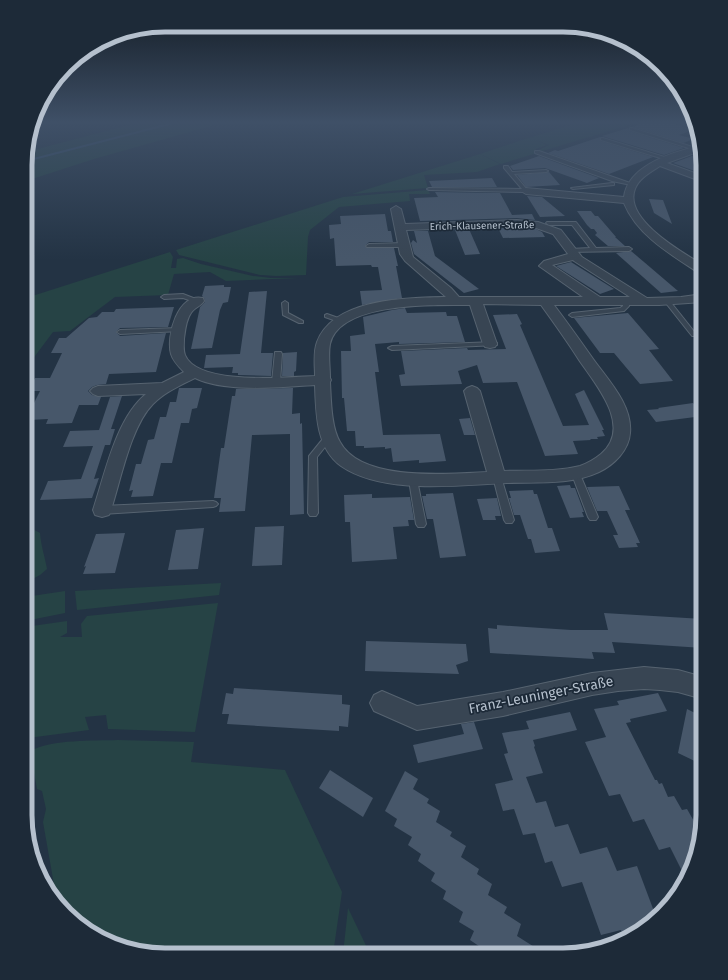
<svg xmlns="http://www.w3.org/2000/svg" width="728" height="980" font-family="'Fira Sans',sans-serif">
<rect width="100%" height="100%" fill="#233344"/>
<!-- green -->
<g fill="#264345">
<polygon points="137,123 217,123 211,126 94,159 26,181 26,152"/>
<polygon points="577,123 636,123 539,152 538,150 549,145 536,140 547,145 536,149 535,151 537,153 501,164 480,154 528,138 530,139 529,138"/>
<polygon points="480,154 500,164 477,172 424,175 428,188 352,194"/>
<polygon points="428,190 430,194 409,194 410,201 339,207 310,230 308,237 306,275 277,276 260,275 179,255 176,250 343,197"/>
<polygon points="170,252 173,257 171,268 176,268 177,259 183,258 201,264 253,276 271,278 299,278 226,281 210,272 174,274 168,295 115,297 70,331 53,332 26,368 26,334 30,331 26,331 26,298"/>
<path d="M26,526L29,527L40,533C41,546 45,557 47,569L40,575L25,583Z"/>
<polygon points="221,583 219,595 77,610 75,591"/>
<polygon points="65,591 65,613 25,621 25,597"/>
<polygon points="218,603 195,732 108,729 106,715 85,717 89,730 28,738 25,720 25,627 67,621 67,633 60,637 82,637 81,624 87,616"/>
<path d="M118,740L194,742L191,762L285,770L342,892L333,954H147L87,931L56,896L43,822L46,809L42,791L37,789L30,751C54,739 92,741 118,740Z"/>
<polygon points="348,908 370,954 343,954"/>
</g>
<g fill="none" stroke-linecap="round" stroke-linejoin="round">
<!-- stream -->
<polyline stroke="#36506c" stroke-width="2" points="26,161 177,122"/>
</g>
<!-- building -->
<g fill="#47576a">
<polygon points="644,122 667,122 690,131 679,135 694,139 683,143 633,127"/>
<polygon points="628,128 630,131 684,148 664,155 602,136"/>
<polygon points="600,137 601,141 653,157 609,174 548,153 555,150 558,151"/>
<polygon points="700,153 703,165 703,174 673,163"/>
<polygon points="539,156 599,178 587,183 545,168 513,170 510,166"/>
<polygon points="549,172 560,185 526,187 517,175"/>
<polygon points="492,178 497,187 432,187 429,181"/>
<polygon points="435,192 500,193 512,215 532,214 535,220 517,218 420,221 414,198 438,197"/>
<polygon points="527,196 542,197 565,216 540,217"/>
<polygon points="649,199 663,200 672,224 654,213"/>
<polygon points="577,211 591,211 595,216 598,216 616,237 615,237 625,246 608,246 595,235 597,233 594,229 591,229 587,225"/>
<polygon points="385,214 388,231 391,231 393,242 369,242 365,246 367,248 394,248 398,266 396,266 402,298 362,305 360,291 382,290 378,267 372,267 371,265 336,266 334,238 330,239 329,225 341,224 340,216"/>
<polygon points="498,228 517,228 536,229 542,232 545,237 503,238"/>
<polygon points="469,229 480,254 465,255 455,230"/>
<polygon points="414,231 428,231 435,256 479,289 464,293 414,254 411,243 413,240 417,243"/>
<polygon points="631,251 644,262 678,291 661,293 616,253"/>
<polygon points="571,262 598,279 614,289 600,294 556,266"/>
<polygon points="224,285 224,287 231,287 228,302 223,303 220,310 212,348 191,349 200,307 205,302 204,298 202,296 205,286"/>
<polygon points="267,291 261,353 273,353 271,376 238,375 238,373 232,373 233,367 204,368 206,355 240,354 249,292"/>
<polygon points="174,307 168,327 120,328 116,332 120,336 166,333 156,372 109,374 106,384 97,385 92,387 88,391 92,395 101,397 98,405 79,405 72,423 46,424 48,419 29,420 32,413 29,413 40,391 28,391 35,378 50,378 62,353 51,353 59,338 66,338 89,318 97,317 102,312 114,312 116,309"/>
<polygon points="405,308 407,313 446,312 447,316 457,316 465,342 399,344 399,342 375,344 379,372 375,372 383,435 440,434 446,461 419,463 419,460 393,462 391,448 385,449 385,447 364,448 364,446 356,446 355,431 347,431 344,398 342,398 341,351 351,351 350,336 365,334 363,317 392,310"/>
<polygon points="628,313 659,349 649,350 673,381 640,384 614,353 600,353 574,318"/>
<polygon points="517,314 522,324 520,325 563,426 589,425 575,394 584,390 604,430 602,430 605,436 597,437 598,439 590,439 591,440 573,441 578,454 545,456 517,382 483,383 477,365 458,371 462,384 401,386 399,375 405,374 401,351 467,348 468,350 506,349 493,315"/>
<polygon points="297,352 296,371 294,372 294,376 282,376 283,353"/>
<polygon points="179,388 202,388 197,408 192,409 189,423 181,423 172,463 161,463 153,496 131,497 133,490 129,491 136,464 141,464 148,440 154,439 160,417 166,417 170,402 176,402"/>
<polygon points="293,388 292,414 300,413 300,424 302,423 304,514 290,515 290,434 252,435 245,511 219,512 221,498 214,498 221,448 224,448 232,396 235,396 236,389"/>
<polygon points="122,396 111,429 115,429 110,445 105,445 94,479 99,478 92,498 40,500 48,481 81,479 93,446 63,447 70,431 99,430 110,397"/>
<polygon points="693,403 695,405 703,404 703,416 656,422 647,410 659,409 658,408"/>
<polygon points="470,418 475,435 464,435 459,419"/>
<polygon points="570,485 571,488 575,488 584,512 582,512 584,517 570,518 557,486"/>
<polygon points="619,486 630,510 625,510 640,543 636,543 638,547 619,548 613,535 618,535 607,511 597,511 587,487"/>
<polygon points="533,490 534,494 537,494 548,528 552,528 560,551 535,553 531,539 528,539 520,515 514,515 509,498 511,498 509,491"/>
<polygon points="453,493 466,556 440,558 433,519 427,519 422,496 426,496 426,494"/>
<polygon points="372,494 372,498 410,497 414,520 408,520 409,526 393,527 397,559 352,562 350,522 345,522 344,495"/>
<polygon points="497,498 501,516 495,516 496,520 483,520 477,499"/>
<polygon points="284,526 282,565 252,566 255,527"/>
<polygon points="204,528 198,569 168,570 176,530"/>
<polygon points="125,533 115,573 83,574 86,566 84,567 96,534"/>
<polygon points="604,613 703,619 703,648 612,642 615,653 592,652 594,659 490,653 488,628 497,629 497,625 571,630 608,630"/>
<polygon points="366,641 466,644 468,661 456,665 459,674 365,671"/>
<polygon points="234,688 342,695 342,704 350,705 348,727 339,726 339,731 227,724 229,714 222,714 226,693 233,694"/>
<polygon points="658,693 667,711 630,719 631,722 626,723 655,780 657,780 659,784 662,783 668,797 674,796 682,810 687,809 695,823 703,821 685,877 670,847 659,850 644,819 633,822 620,794 609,796 585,742 606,737 594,709 619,705 617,701"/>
<polygon points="687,709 703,717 699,743 703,745 703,765 678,753"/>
<polygon points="570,712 577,730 533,740 535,746 534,747 543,773 526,777 536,803 546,801 555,827 568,824 580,854 607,847 617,871 637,866 655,914 625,940 621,930 601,935 582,882 562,887 552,861 545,863 535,833 523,835 514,809 503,811 495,784 513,780 504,754 508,753 502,733 529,729 526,721"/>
<polygon points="474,722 483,749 418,763 413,745 464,734 461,724"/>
<polygon points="330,770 373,798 363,817 319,788"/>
<polygon points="405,771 418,779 413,789 429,799 427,803 440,811 436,822 452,832 450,836 466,846 461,857 479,869 477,874 492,884 488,895 507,907 504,913 521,924 517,936 547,955 492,955 470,940 474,931 459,922 463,912 443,899 446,891 431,881 435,873 418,861 421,854 408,845 412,837 394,826 397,819 385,811"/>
</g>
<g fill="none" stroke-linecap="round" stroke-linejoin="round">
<!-- service casing -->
<g stroke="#566370" stroke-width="2">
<g id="service">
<polygon points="668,122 676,122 695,129 695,131"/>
<polygon points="630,128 632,128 699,149 695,150 630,130"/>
<polygon points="601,138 603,138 671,159 667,160 601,140"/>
<polygon points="535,151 539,151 633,184 631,185 612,181 535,153"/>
<polygon points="504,166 508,166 512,172 546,170 548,171 546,172 514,174 528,191 526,192 429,190 427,189 429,188 522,189 504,168"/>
<polygon points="612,183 614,183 614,185 573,189 571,188"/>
<polygon points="547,222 576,222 596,248 629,247 632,249 629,251 568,252 568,250 570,249 590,248 572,225 549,225 546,223"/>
<polygon points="369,244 405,243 408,245 405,247 367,247 366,246"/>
<polygon points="183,294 201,301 198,303 183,298 164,299 161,297 164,295"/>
<polygon points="626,299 629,301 629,306 624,311 572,317 569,315 572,313 620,308 623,306 623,301"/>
<polygon points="665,300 669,300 696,334 696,336 692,336 665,302"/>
<polygon points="285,301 288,303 288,313 303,321 303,323 299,323 283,315 282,303"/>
<polygon points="327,314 344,320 345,321 342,323 325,317 325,315"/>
<polygon points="179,328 182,330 181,331 120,334 117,332 120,330"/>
<polygon points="495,342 497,343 497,345 392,350 388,348 392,346"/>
<polygon points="275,352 281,352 282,354 280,382 276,384 272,382"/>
<polygon points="329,434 333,437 317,457 318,513 316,516 310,516 308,513 309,456 326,435"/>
<polygon points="575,469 579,472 598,517 596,520 590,520 588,517 571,472"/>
<polygon points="497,474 501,477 514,520 512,523 506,523 504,520 493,477"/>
<polygon points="413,477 417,480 426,524 424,527 418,527 416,524 409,480"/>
<polygon points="213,501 216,502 218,504 216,506 213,507 102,514 99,513 97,510 99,507 102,506"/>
</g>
</g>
<!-- minor casing -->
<g stroke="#566370" stroke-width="2">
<g id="minor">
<path d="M699,146L700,151L667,163L703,176V182L660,166C651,172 639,178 635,189C623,219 682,252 703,265V274L699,273C670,254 637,235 624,203L526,194L521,191L526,188L624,197C628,165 673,152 699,146Z"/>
<path d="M396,206L401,209L405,224L517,220L538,222L561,230L582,257L647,298L681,297L703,294V302L659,305H554C567,322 579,339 591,356C606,378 633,404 630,433C629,450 614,465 599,472C571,485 538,482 507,483C458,485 383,495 341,466C316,448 316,413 315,385C282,387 226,393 195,378C181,385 165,392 153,404C131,426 121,479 111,510L109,515L102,517L95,515L93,510C105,474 116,418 146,394L98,396L93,394L90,391L93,388L98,386L162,383L184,372C179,367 173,361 171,354C166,336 178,292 203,298L204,301C201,306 194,308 191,313C186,320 185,331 184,339C184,344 183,350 185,355C198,386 287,377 315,376C315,366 313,352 317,342C334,298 406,298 446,297L405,261L400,254L391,209ZM517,226L536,228L553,234L568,254L544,261L539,266L583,297H459L451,288L413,257L406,230ZM573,260L574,261L630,297H600L552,265ZM483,304L541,305C554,323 567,341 579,360C596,385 633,427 601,454C595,459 588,463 580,466C556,472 529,470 504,471L480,391L477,388L472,386L467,388L464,391L487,472C448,474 361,482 340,442C331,427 331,399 330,382L331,380L330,378C330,367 328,354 330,344C340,301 437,305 470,305L483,344L485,347L490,348L495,347L497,344Z"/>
<polygon points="644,667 678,670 703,677 703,699 678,692 660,690 644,689 618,691 592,695 503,716 417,730 374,711 370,703 374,695 382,691 417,706 503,692 592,673"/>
</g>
</g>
<!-- service -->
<use href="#service" fill="#384553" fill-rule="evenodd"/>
<!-- minor -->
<use href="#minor" fill="#384553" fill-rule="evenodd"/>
</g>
<!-- sky -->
<linearGradient id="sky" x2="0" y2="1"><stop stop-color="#131c25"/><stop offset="0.47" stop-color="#3f5067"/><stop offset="1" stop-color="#3f5067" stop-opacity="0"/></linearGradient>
<rect width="728" height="260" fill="url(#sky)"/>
<g text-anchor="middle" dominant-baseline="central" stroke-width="3.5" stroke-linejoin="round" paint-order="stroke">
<!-- far-street labels -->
<g font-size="10" fill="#b5c0cd" stroke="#1d2a38">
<text transform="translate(482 226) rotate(-1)">Erich-Klausener-Straße</text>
</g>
<!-- near-street labels -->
<g font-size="14" fill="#b5c0cd" stroke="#1d2a38">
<text transform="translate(541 695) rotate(-11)">Franz-Leuninger-Straße</text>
</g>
</g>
<!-- crop -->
<path d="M0 0H728V980H0ZM165 32H563A133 133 0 0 1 696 165V815A133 133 0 0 1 563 948H165A133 133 0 0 1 32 815V165A133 133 0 0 1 165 32Z" fill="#1d2a38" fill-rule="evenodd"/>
<path fill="none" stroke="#b5c0cd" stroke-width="5" d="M165 32H563A133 133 0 0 1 696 165V815A133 133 0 0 1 563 948H165A133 133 0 0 1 32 815V165A133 133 0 0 1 165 32Z"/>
</svg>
